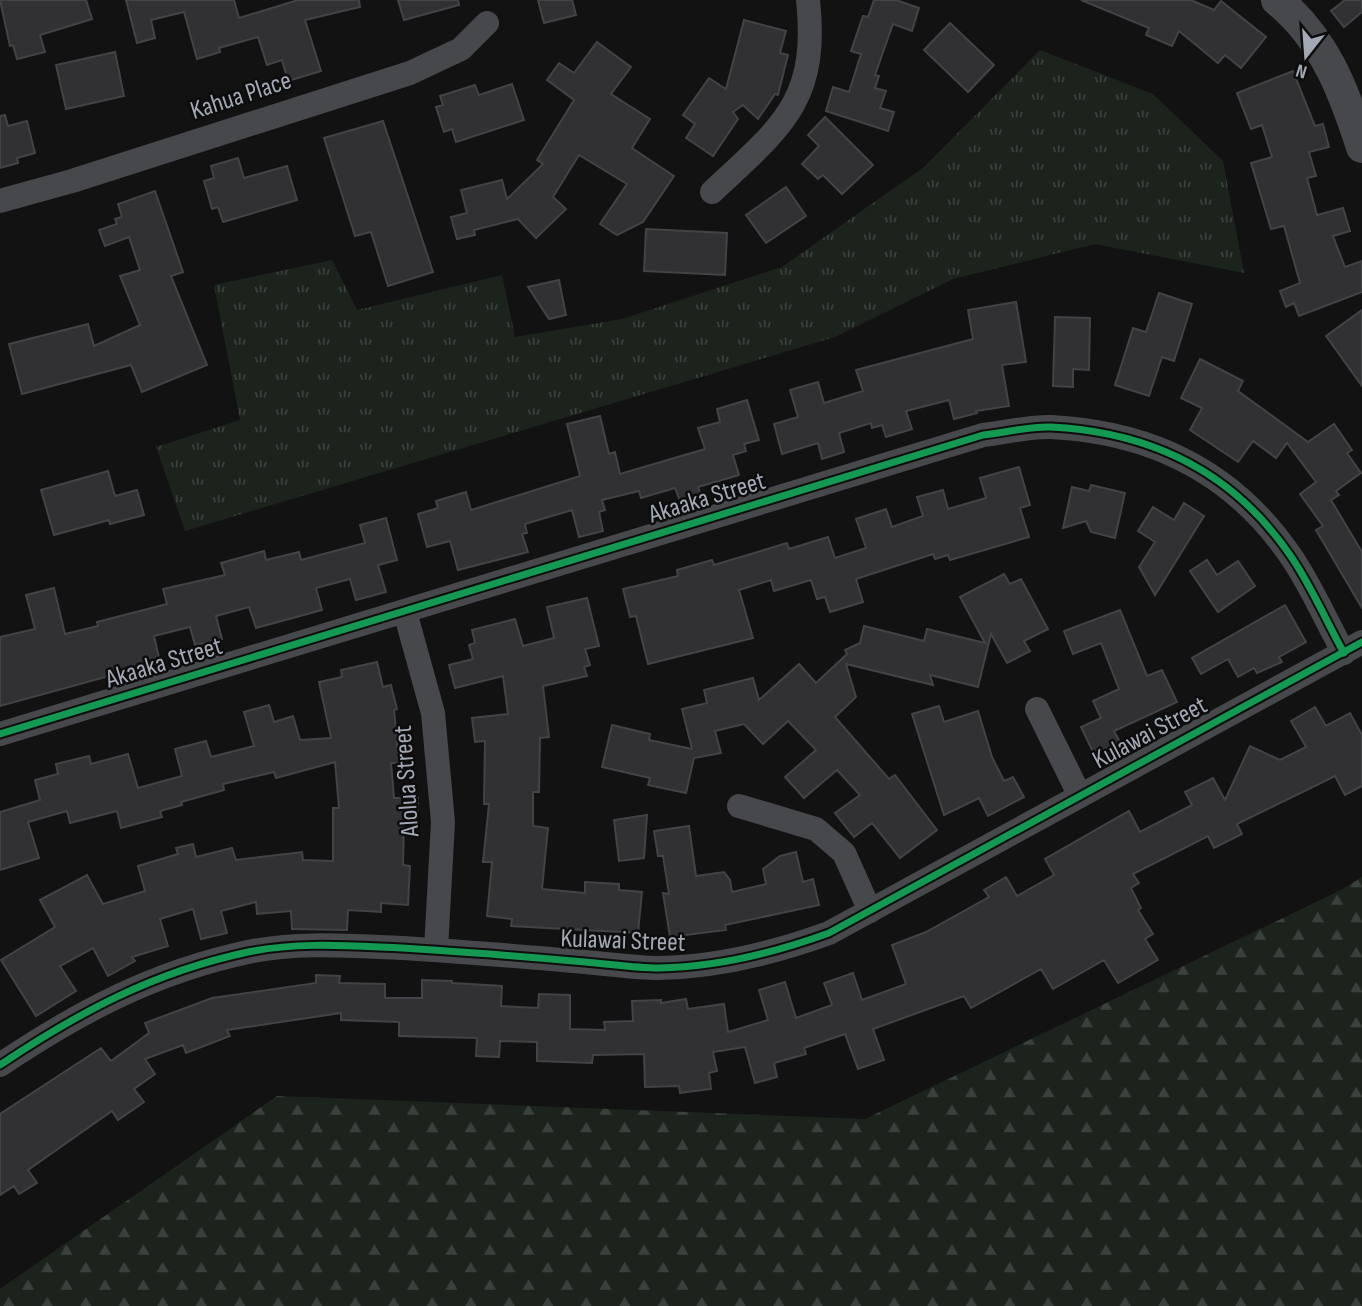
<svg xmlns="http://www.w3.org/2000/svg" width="1362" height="1306" font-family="'Sofia Sans Condensed',sans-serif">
<defs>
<pattern id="grass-tufts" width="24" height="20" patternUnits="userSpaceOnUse" patternTransform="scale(1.75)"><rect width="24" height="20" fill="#1c231d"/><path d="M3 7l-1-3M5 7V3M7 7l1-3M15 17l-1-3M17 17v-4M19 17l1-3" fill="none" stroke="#3a403b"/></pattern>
<pattern id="forest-firs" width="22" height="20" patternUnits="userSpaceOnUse" patternTransform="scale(1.75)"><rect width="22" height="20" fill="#1c231d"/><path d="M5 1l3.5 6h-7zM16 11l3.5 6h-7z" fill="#3a403b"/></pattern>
</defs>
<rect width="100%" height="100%" fill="#121213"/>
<!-- grass -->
<polygon fill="url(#grass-tufts)" points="1040,50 1153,94 1223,161 1244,273 1095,244 953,279 835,337 185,531 156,447 240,420 214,285 332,260 357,310 502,275 515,337 622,319 782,267 924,167"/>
<!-- forest -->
<polygon fill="url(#forest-firs)" points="1362,877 1362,1306 0,1306 0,1289 277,1096 865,1119 1341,890"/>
<!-- building -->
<g fill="#313133" stroke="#424346" stroke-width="2">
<polygon points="0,0 86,0 92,19 40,35 45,52 17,59 13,45 10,46"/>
<polygon points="126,0 234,0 239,18 298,0 359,0 360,7 305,20 321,71 288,81 282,60 267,65 258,37 219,48 220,52 197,59 184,12 151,20 155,38 137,43"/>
<polygon points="398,0 458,0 459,5 404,20"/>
<polygon points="538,0 572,0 576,15 544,23"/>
<polygon points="874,0 896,0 919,8 912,31 893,24 875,75 879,76 875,88 886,91 880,108 894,112 888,131 826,111 833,87 849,92 861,54 851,51 863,16 868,17"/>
<polygon points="1081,0 1191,0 1214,10 1221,1 1266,37 1241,68 1225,55 1218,63 1179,31 1172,46 1146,35 1149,28"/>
<polygon points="1345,0 1362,0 1362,12 1344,27 1331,11"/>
<polygon points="744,20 786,31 780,53 788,55 778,95 775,94 758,119 743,105 733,112 738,119 713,156 686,138 695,124 683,115 709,78 726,89"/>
<polygon points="950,23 994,65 968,92 924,50"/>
<polygon points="597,42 631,67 611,94 650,119 632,148 674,176 643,222 617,235 600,224 627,184 579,155 553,197 566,209 536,238 518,219 474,230 475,235 457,239 451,217 467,213 461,190 502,180 507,199 543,164 537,160 574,100 547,80 559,63 574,73"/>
<polygon points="115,52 124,96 66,109 56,65"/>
<polygon points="1293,71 1315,126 1323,124 1329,147 1309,152 1316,176 1307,178 1317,215 1343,208 1350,231 1333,236 1345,267 1362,261 1362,292 1299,316 1294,303 1286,307 1280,291 1300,283 1284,226 1271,229 1251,163 1272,157 1262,125 1251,129 1237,93"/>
<polygon points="512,84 524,120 456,142 452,129 444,132 436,107 443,105 440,96 475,85 479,95"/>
<polygon points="5,115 8,126 27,121 35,153 17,158 18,163 0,168 0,116"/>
<polygon points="825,117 873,165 842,194 823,175 818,179 802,164 819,146 808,135"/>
<polygon points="383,121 433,272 388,286 371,232 355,236 324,138"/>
<polygon points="238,158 244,178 287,166 297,200 223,222 218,207 212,209 204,181 214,178 211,166"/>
<polygon points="786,187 806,216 766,243 746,215"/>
<polygon points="155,191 183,272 171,276 207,365 142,392 131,365 22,394 9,344 88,324 94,346 140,325 120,276 140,270 129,237 105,246 99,230 117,224 115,219 122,217 118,204"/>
<polygon points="646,229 727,233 725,275 644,271"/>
<polygon points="559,280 566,315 549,319 528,287"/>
<polygon points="1159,293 1192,304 1174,361 1162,357 1149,396 1115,385 1133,328 1146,332"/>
<polygon points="1016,302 1026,362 1002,365 1009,406 976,411 977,413 954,419 949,400 906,411 912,429 886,437 882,425 872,428 871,423 839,433 844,452 822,459 818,443 782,454 774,424 798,417 790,390 818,382 824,403 863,391 856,370 973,339 968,310"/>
<polygon points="1362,310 1362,386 1326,336"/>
<polygon points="1055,317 1090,318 1089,370 1073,369 1073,387 1053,386"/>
<polygon points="1200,359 1243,381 1238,391 1308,442 1334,424 1352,450 1347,453 1361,473 1336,491 1339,495 1331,500 1362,552 1362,608 1316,530 1323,526 1300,494 1316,482 1287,443 1276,458 1253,441 1238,462 1190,430 1202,408 1181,398"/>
<polygon points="747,400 759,440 744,444 746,451 733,455 739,475 698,487 702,498 681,504 675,488 641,498 639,491 602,500 605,510 599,512 603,531 579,537 572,510 525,524 527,533 522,534 528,552 458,570 450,541 427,547 418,514 438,508 436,501 466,492 471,510 580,476 567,424 600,416 609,454 615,452 620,474 705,449 698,428 720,422 717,409"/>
<polygon points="1019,467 1030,505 1020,508 1029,537 950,560 948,555 935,559 933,554 856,579 863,602 830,612 825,597 817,599 811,580 774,591 771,580 739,590 753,638 648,664 636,616 630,617 623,589 678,576 677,570 712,560 714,565 787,543 789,549 828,537 835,558 866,548 856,519 886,509 892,527 923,516 917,497 943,490 948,509 986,498 980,478"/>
<polygon points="108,471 115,496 137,490 144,515 110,524 109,520 54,535 41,490"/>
<polygon points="1091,485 1125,493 1115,538 1091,532 1086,521 1063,528 1072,487 1089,491"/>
<polygon points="1184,503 1204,516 1155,595 1139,567 1155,542 1138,531 1153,507 1174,520"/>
<polygon points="386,518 397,560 378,565 386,592 356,600 350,579 316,588 322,610 256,628 249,607 216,616 222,639 195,645 190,627 154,636 160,662 0,706 0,637 35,629 26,595 54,588 65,634 98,626 97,622 167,604 163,589 225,575 221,563 264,551 266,560 299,552 301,560 365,543 360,525"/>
<polygon points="1207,560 1217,575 1238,561 1255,586 1218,612 1190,571"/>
<polygon points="1004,574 1010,584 1021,579 1048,629 1024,641 1030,651 1007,663 991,634 978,687 930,675 933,685 846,664 856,697 835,717 889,779 895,775 937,830 900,858 872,823 854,837 835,813 860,795 837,770 804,798 785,777 816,750 788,721 763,744 744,724 715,731 721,753 694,758 686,793 648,785 650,778 602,767 612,725 650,734 649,740 692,749 682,709 707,703 704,690 753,678 759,700 799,664 816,683 847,654 845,650 860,643 864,626 924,641 927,629 985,643 960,597"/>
<polygon points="587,598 599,646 585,649 590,665 584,667 587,676 543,686 549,737 540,738 539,792 533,792 533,826 548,828 542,889 585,893 585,882 619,884 619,890 642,892 638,933 511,926 512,919 487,916 492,862 483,862 489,804 484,804 485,741 475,742 472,718 508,714 503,676 455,688 449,665 473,659 469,645 475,643 472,630 515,619 523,646 554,638 547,607"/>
<polygon points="1285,605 1306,642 1279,657 1282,662 1257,673 1254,668 1238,677 1228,659 1201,674 1192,658"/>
<polygon points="1120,610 1147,676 1162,670 1177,702 1114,731 1120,742 1094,754 1081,727 1101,718 1093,701 1119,689 1101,643 1073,654 1064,631"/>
<polygon points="377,662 383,687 391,685 397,709 394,710 399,763 391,763 394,798 418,798 417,824 404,824 403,865 410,866 408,905 381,903 381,912 348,910 347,930 292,929 291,911 257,914 256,902 221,911 227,933 201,939 193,909 160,919 168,946 132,957 135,961 108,976 93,948 60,966 76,991 36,1016 1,960 55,927 40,900 87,875 103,904 145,891 138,866 178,854 176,848 193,844 196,857 232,848 236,860 302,852 303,860 333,861 333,808 339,808 335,762 276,778 274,772 223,784 224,790 181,802 182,805 160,811 162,817 121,828 117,811 70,823 67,811 28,822 39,858 0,870 0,812 40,800 35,780 58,774 56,764 89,756 91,764 128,754 138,788 182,776 175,749 206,741 211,757 254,746 244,712 269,705 274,722 293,716 300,740 331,738 319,682 342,677 341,670"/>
<polygon points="939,706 944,722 978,711 992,757 1004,781 1013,777 1024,797 988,816 979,798 944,815 912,714"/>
<polygon points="1315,707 1326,726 1350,713 1362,735 1362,786 1345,795 1335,776 1237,824 1242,834 1214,848 1208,836 1133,874 1139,883 1131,888 1141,908 1138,910 1153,934 1145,939 1158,960 1118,983 1104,960 1053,989 1041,969 971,1008 964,996 873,1029 884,1060 858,1069 845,1034 804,1048 806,1054 774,1063 777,1077 755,1083 745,1047 713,1052 717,1071 709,1073 711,1089 680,1093 679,1086 645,1087 644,1054 593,1055 592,1063 537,1061 537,1042 500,1041 499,1057 476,1056 477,1038 399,1036 399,1022 341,1020 341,1013 227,1030 230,1036 186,1053 183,1045 145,1059 155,1074 134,1089 144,1102 118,1120 112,1111 28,1170 37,1183 19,1194 14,1186 0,1195 0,1114 101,1048 111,1061 149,1033 145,1023 212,998 316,983 316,975 340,976 339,983 385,984 385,998 422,998 422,980 452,981 452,983 502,986 501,1006 538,1008 539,994 570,995 570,1029 605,1030 604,1022 633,1021 632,1001 661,1000 661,1003 686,999 688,1009 724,1004 728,1032 768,1020 759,990 785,982 796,1018 832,1005 824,983 853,973 862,1000 906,984 892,945 926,932 989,897 984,890 1006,877 1017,896 1054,875 1045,859 1129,811 1140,832 1192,805 1185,792 1213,778 1225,800 1250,746 1280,760 1306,747 1291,721"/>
<polygon points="647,815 644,858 619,861 614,820"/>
<polygon points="689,826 696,876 724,872 730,880 732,892 766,884 763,869 780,856 796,852 803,882 813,879 819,905 725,925 726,930 670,937 663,893 669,894 663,856 658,856 654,831"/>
</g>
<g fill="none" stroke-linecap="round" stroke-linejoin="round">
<!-- minor -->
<g stroke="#47484b" stroke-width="24">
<path d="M712,192C781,127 819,102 808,0"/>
<polyline points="0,201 72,181 410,73 461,49 487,23"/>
<polyline points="405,612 433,713 443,822 436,949"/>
<polyline points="1037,709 1079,794"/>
<path d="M0,734L983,435C1004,433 1029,426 1051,427C1151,432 1233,472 1290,555C1311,585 1326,621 1344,653"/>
<polyline points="739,806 816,829 844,853 870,911"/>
<path d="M0,1065C79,1012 154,972 248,952C291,943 337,945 380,947C448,950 517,956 585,962C610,964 635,968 659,968C718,967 774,953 829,933L1362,642"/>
</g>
<!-- tertiary -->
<path stroke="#47484b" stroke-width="32" d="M1277,0C1324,38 1344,91 1362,147"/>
<!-- cycleway casing -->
<g stroke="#0d0d0e" stroke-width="11">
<g id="cycleway">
<path d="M0,734L983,435C1004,433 1029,426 1051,427C1151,432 1233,472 1290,555C1311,585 1326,621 1344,653"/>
<path d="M0,1065C79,1012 154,972 248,952C291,943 337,945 380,947C448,950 517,956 585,962C610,964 635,968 659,968C718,967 774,953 829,933L1362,642"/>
</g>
</g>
<!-- cycleway -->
<use href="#cycleway" stroke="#139951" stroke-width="7"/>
</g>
<g text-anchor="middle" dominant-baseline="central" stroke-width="5" stroke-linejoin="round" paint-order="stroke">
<!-- street labels -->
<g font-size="26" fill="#a3a9b4" stroke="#0d0d0e">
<text transform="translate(241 96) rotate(-18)">Kahua Place</text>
<text transform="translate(707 498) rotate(-17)">Akaaka Street</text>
<text transform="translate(164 663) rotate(-17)">Akaaka Street</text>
<text transform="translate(1150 733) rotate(-28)">Kulawai Street</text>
<text transform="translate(407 781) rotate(-94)">Alolua Street</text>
<text transform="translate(623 941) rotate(2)">Kulawai Street</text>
</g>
</g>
<!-- north arrow -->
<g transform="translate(1306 56) rotate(197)" stroke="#0d0d0e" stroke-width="5" paint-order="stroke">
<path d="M0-5L12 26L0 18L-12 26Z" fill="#a3a9b4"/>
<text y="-10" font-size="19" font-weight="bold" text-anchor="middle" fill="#a3a9b4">N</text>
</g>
</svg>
